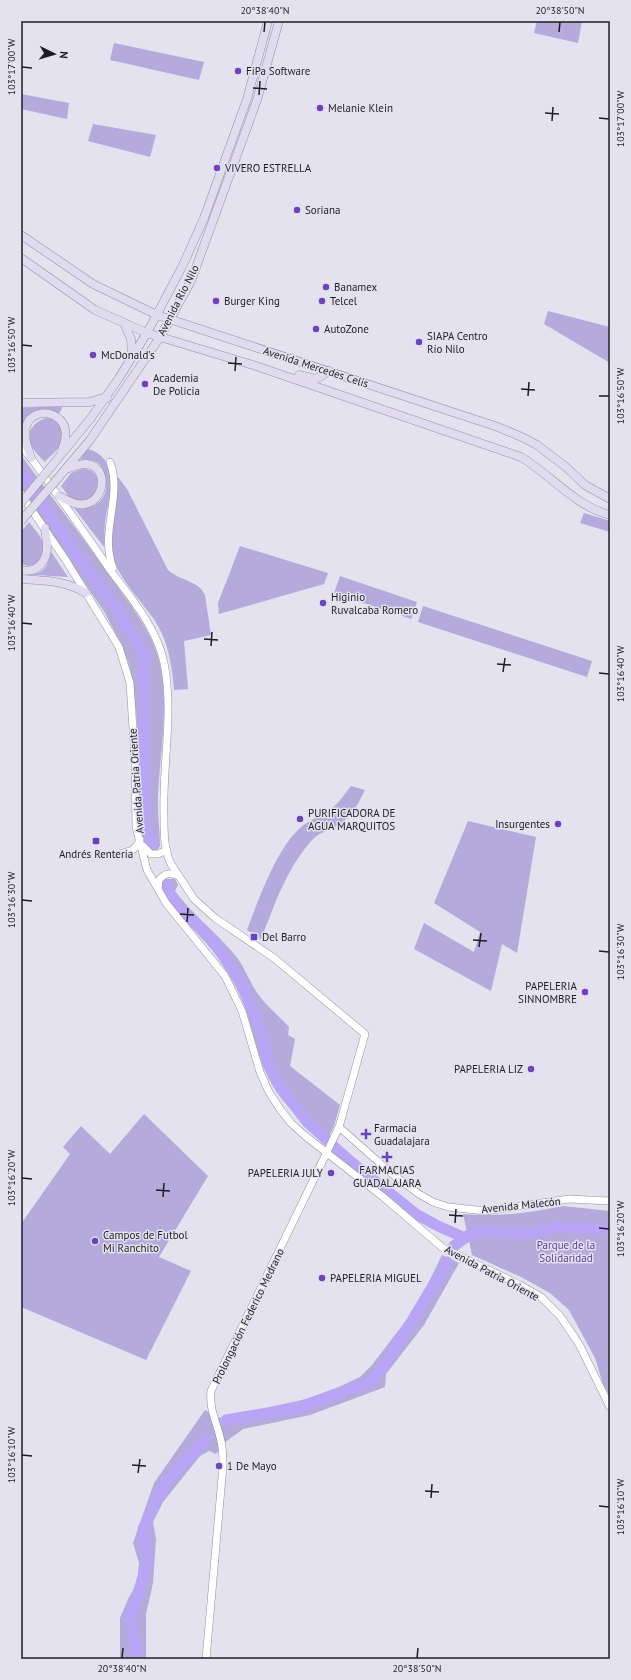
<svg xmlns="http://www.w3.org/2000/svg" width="631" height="1680" font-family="'PT Sans',sans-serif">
<rect width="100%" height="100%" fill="#e4e2ef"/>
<!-- green -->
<g fill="#b4aadb">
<polygon points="537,21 582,21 578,43 534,33"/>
<polygon points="114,43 204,62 199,80 110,60"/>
<polygon points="21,94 69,103 67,119 21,109"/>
<polygon points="93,124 156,135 150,157 88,141"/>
<polygon points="548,311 610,327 610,363 544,324"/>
<polygon points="63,406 59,414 38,412 21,434 21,408"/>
<path d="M46,418C60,419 66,432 60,445C57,451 49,457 45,462C40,457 34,451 31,445C25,432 35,421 46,418Z"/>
<path d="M87,449C108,453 115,476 111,495C109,502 107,509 106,516C104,526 105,537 104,547L74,508C97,512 112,496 104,473C103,469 101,465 98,463C92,459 86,459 80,460Z"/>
<path d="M21,455C53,500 88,543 119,589C135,611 152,633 159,660C170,704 160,750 158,795C157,812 160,829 160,846L157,850L152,851L148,848L143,841L139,805L137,721L132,677L128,661L121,644L105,613L21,489Z"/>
<path d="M82,469C105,468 101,499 82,501C78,501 74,499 70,498L61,486L71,473Z"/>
<path d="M118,477L127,489L168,570C180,581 198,580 205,595L211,635L184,641L188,689L174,690C172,665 168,639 153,618C142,602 118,577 114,559C107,532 118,505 118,477Z"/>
<polygon points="584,513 610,521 610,532 580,523"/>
<path d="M29,522C42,539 46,540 41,561C34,566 28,568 21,563V532Z"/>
<polygon points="240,546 328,573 324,584 219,614 218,603"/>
<path d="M50,550L68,577L21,574C24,573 29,574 33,574C46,573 51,560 50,550Z"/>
<polygon points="340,576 417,602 411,619 334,593"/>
<polygon points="423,606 592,661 587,677 418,622"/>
<path d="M351,786L365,790C359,802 352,816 340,824C331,830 320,832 313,839C287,867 275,904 261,939L247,930C258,901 276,850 299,829C308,820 320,817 330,810C339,803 344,795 351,786Z"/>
<polygon points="468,821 536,837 517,953 502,944 491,991 414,949 424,923 474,952 480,932 434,903"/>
<path d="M168,879H175L178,885L175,891C192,914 216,932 234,954C244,965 248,979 256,991C264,1004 279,1016 289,1027L288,1035L295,1039L290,1066L340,1105L334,1126L329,1136L318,1127L314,1131C296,1116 280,1100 269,1079C257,1056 253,1031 245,1007C239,992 231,977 223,964C211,945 162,901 163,881Z"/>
<polygon points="144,1114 208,1176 159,1257 191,1271 146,1360 21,1307 21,1224 70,1154 63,1147 81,1126 110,1154"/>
<path d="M563,1206L610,1211V1396L603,1384L595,1358L569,1310L550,1293L521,1277L472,1255L463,1214C499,1217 528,1213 563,1206Z"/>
<polygon points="442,1255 459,1263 424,1325 386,1374 385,1387 310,1415 243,1429 224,1443 216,1454 209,1451 200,1456 163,1502 153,1522 156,1539 153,1583 146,1614 146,1659 120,1659 120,1618 128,1599 137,1583 139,1563 133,1543 154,1483 205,1410 220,1418 320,1396 360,1377 372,1365 411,1314 426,1288"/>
</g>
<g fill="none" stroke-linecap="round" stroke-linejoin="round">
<!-- river -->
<g stroke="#b8a5f5" stroke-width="11">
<polyline points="21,472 76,554 116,608 144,654 145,824 152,845"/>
<polyline points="165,884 168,891 178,908 212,939 242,985 260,1028 268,1064 280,1087 308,1123 350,1161 416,1214 438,1226 465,1238"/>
<polyline points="454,1246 474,1231 528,1234 554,1227 610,1229"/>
<polyline points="226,1420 297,1408 369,1382 385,1366 447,1262"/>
<polyline points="137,1659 130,1619 148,1561 143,1529 165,1483 206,1439"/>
</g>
<!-- tertiary casing -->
<g stroke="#93919d" stroke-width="8">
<g id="tertiary">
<path d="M21,446L31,458C57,494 83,530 108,567C129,596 157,627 164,663C174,713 162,766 164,817C164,833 164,850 171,864L194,899L215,918L274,958L365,1034L339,1127L211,1391C209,1408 216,1421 220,1437C223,1447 223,1456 223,1466L206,1659"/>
<path d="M110,462C123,497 99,532 113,568"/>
<polyline points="21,494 67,562 119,647 130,683 135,759 136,827 147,870 166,903 225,976 242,1011 260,1072 269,1092 280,1109 291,1123 304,1135 382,1196 443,1248 520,1285 541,1297 560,1316 579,1344 610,1407"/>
<polyline points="143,846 151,854 158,854 167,850"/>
<path d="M123,853C132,851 136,849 140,840"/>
<path d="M158,889L159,880C165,873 170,872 179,876"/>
<polyline points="339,1127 391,1173 419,1194 433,1202 448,1207 486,1211 569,1199 610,1201"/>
</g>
</g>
<!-- secondary casing -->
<g stroke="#93919d" stroke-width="9">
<g id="secondary">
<polyline points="21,235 93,284 157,315 498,427 524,438 537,445 566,467 585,485 610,499"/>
<path d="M21,258L95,310L147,333L256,366L521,457C551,475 575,506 610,515"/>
<polyline points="124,323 131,339 132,357"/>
<polyline points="299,375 316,379 329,371"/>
<polyline points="21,403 90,402 106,397 107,398"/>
<path d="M31,458C28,448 23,437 26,427C32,402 79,412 62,450"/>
<polyline points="50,468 91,418 119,378 147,333 183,265 204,218 247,99 268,21"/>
<polyline points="58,478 90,440 160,337 191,281 257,100 279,21"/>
<path d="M59,496C67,500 76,506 85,504C105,501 109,467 87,464C80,463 73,467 66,469"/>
<path d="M21,570C38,574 48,560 47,544C47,539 45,533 45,528"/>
<path d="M21,579C45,581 65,580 86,593"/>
</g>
</g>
<!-- tertiary -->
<use href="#tertiary" stroke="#fff" stroke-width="7"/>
<!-- secondary -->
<use href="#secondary" stroke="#e0dbef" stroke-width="8"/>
<!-- secondary-bridge casing -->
<g stroke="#93919d" stroke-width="9" stroke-linecap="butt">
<g id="secondary-bridge">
<polyline points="21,503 50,468"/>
<polyline points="21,521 58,478"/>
</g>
</g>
<!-- secondary-bridge -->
<use href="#secondary-bridge" stroke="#e0dbef" stroke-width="8"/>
</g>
<!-- ticks -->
<path fill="none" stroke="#1e1d22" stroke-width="1.5" d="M264,32L265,22M559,32L560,22M22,67L32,68M253,88L267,89M259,95L260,81M545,113L559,114M599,118L609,119M552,121L553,107M22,345L32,346M228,363L242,364M235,371L236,357M521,389L535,390M528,396L529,382M599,396H609M22,623L32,624M204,639L218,640M211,646L212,632M497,664L511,665M503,672L505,658M599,673L609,674M22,900L32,901M180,914L194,915M187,922L188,908M473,940L487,941M479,947L481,933M599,951L609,952M22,1178L32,1179M156,1190L170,1191M163,1197L164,1183M449,1215L463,1216M455,1223L456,1209M599,1228L609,1229M22,1455L32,1456M132,1465L146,1466M138,1473L140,1459M425,1491L439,1492M431,1498L432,1484M599,1506L609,1507M122,1658L123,1648M417,1658L418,1648"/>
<!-- markers -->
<g fill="#6b43bc" stroke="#e4e2ef" stroke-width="1.5">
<circle cx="238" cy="71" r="4"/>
<circle cx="320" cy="108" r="4"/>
<circle cx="217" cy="168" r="4"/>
<circle cx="297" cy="210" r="4"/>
<circle cx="326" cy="287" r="4"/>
<circle cx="216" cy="301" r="4"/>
<circle cx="322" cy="301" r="4"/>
<circle cx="316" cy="329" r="4"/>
<circle cx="419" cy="342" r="4"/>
<circle cx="93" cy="355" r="4"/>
<circle cx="145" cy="384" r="4"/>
<circle cx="323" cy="603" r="4"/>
<circle cx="300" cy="819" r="4"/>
<circle cx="558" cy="824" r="4"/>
<rect x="92" y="837" width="8" height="8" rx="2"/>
<rect x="250" y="933" width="8" height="8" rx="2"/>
<circle cx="585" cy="992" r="4"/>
<circle cx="531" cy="1069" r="4"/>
<path d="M364 1128h4v4h4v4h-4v4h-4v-4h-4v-4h4z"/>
<path d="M385 1151h4v4h4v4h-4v4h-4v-4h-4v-4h4z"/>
<circle cx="331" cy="1173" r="4"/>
<circle cx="95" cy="1241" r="4"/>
<circle cx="322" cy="1278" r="4"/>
<circle cx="219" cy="1466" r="4"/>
</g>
<g text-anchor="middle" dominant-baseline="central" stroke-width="3" stroke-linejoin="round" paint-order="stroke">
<!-- poi labels -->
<g font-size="11" fill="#1e1d22" stroke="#e4e2ef" text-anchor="start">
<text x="246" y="71">FiPa Software</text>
<text x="328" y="108">Melanie Klein</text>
<text x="225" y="168">VIVERO ESTRELLA</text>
<text x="305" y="210">Soriana</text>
<text x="334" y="287">Banamex</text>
<text x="224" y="301">Burger King</text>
<text x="330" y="301">Telcel</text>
<text x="324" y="329">AutoZone</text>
<text x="427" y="336">SIAPA Centro<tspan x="427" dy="13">Río Nilo</tspan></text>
<text x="101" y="355">McDonald's</text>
<text x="153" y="378">Academia<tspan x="153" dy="13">De Policia</tspan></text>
<text x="331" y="597">Higinio<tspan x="331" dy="13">Ruvalcaba Romero</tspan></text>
<text x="308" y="813">PURIFICADORA DE<tspan x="308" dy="13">AGUA MARQUITOS</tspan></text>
<text x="550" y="824" text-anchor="end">Insurgentes</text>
<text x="96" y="854" text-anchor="middle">Andrés Renteria</text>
<text x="262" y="937">Del Barro</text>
<text x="577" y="986" text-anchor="end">PAPELERIA<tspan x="577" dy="13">SINNOMBRE</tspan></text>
<text x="523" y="1069" text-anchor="end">PAPELERIA LIZ</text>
<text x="374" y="1128">Farmacia<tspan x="374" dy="13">Guadalajara</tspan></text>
<text x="387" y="1170" text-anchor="middle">FARMACIAS<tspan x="387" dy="13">GUADALAJARA</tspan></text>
<text x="323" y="1173" text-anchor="end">PAPELERIA JULY</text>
<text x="103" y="1235">Campos de Futbol<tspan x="103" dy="13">Mi Ranchito</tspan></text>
<text x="330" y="1278">PAPELERIA MIGUEL</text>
<text x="227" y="1466">1 De Mayo</text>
</g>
<!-- street labels -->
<g font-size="11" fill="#1e1d22" stroke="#e4e2ef">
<text transform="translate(178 300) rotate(-63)">Avenida Río Nilo</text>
<text transform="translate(316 367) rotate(18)">Avenida Mercedes Celis</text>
<text transform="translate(136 781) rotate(-94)">Avenida Patria Oriente</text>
<text transform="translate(521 1205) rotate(-6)">Avenida Malecón</text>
<text transform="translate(492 1273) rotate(28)">Avenida Patria Oriente</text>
<text transform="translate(248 1316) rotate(-64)">Prolongación Federico Medrano</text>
</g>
<!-- park labels -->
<g font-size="11" fill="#593c98" stroke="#e4e2ef">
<text x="566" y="1245">Parque de la<tspan x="566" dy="13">Solidaridad</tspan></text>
</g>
</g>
<!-- border -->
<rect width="631" height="1680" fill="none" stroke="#e4e2ef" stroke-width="44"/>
<!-- north arrow -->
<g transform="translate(54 54) rotate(95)" stroke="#e4e2ef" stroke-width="3" paint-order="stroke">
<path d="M0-3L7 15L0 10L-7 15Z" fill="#1e1d22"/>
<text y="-6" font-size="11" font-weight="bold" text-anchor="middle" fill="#1e1d22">N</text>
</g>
<rect x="22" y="22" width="587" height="1636" fill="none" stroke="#1e1d22" stroke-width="1.5"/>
<g font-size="10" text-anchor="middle" fill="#1e1d22">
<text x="265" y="14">20°38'40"N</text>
<text x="560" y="14">20°38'50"N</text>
<text transform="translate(11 67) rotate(-90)" y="4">103°17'00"W</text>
<text transform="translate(620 119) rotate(-90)" y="4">103°17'00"W</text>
<text transform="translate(11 345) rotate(-90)" y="4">103°16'50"W</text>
<text transform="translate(620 396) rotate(-90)" y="4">103°16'50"W</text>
<text transform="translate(11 623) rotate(-90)" y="4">103°16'40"W</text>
<text transform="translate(620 674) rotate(-90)" y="4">103°16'40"W</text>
<text transform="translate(11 900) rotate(-90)" y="4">103°16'30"W</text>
<text transform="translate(620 952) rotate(-90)" y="4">103°16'30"W</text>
<text transform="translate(11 1178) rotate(-90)" y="4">103°16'20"W</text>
<text transform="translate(620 1229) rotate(-90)" y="4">103°16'20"W</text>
<text transform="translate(11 1455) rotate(-90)" y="4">103°16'10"W</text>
<text transform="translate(620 1507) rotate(-90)" y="4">103°16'10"W</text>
<text x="122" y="1672">20°38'40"N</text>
<text x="417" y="1672">20°38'50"N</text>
</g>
</svg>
